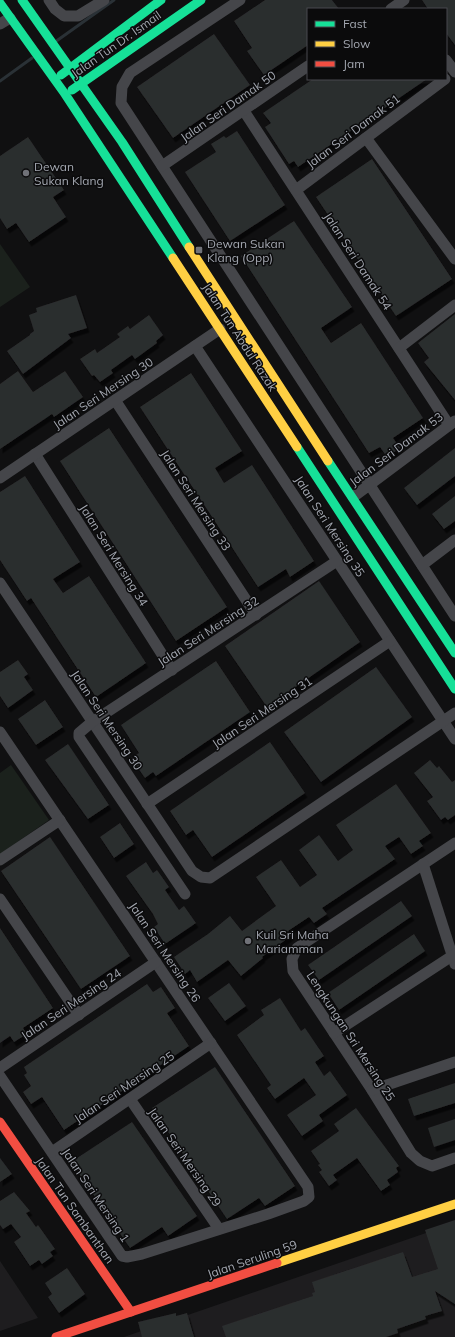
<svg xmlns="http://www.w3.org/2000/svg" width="455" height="1337" font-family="Mulish,sans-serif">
<defs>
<filter id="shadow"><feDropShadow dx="2.5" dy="4.5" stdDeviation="0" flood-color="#0009"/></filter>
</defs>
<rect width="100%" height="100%" fill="#101011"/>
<!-- built -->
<g fill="#1e1d1f">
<polygon points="455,1223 455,1337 124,1337"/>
<polygon points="0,1261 38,1318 0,1331"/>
</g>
<!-- green -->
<g fill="#1b211c">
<polygon points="0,244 30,287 0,307"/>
<polygon points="11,765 49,820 0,854 0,773"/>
</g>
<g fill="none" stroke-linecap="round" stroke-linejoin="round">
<!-- stream -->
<g stroke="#2a3136" stroke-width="3">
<polyline points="55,42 114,0"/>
<polyline points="0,81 32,58"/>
</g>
</g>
<!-- building -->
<g fill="#2c2d2e" filter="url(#shadow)">
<polygon points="265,0 332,0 339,9 308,9 308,45 264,75 247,51 252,48 234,21"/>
<polygon points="422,0 455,0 455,45 446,33 446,9 428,9"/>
<polygon points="214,34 250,85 173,138 137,87"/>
<polygon points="313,79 427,79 298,167 294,161 289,164 265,127 271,123 263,113"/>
<polygon points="237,131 285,205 230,241 185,172 216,152 211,144 224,136 226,138"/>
<polygon points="28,137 64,190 53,197 66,217 29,242 16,223 7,229 0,218 0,156"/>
<polygon points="372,159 452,279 396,316 316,197"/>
<polygon points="294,221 352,307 321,328 331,343 361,323 423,418 393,438 400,448 387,457 380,447 369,453 241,256"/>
<polygon points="76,295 87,328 68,334 71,338 23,374 7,351 30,335 30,334 34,331 29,315 37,312 36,308"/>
<polygon points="455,314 455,400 424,362 429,358 418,343"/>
<polygon points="149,315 163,335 156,341 157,343 135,359 132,355 111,370 113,373 100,382 94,375 92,376 80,359 95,349 97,353 120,337 117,334 128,326 130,329"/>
<polygon points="18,371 33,392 65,371 83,397 54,417 52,414 0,449 0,384"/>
<polygon points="191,373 242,451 215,468 224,483 252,465 314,561 290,577 286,569 258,587 140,407"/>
<polygon points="109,428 227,607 176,641 60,461"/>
<polygon points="455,448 455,476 417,505 404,488"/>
<polygon points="25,476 80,562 53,579 63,593 89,576 146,663 96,697 31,598 27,601 0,560 0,492"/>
<polygon points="455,496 455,521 444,529 432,514"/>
<polygon points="319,581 360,642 267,707 225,646"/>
<polygon points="18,660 28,674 24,677 33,690 8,708 0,696 0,672"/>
<polygon points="216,661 250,712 156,776 153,772 145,778 131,758 139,753 121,725"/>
<polygon points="376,667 412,717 321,782 284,732"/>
<polygon points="45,700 63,727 36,745 18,719"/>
<polygon points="270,742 305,793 212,857 193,830 186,835 170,811"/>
<polygon points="68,744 109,805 88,819 45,760"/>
<polygon points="430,760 437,768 439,766 452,782 455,780 455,815 448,820 445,817 441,820 427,801 433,797 414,773"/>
<polygon points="396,784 431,833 419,841 423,846 411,854 399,837 385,846 395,859 322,908 327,914 314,923 309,917 288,931 291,936 262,957 263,958 241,976 228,960 197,982 190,970 185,974 174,957 208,934 230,916 242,931 276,906 256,877 281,860 300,887 317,875 299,850 319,835 338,861 353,850 336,825"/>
<polygon points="120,823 134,844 114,858 100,837"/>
<polygon points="50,837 130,956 81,989 1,871"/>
<polygon points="146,862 153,873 157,870 169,887 165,890 179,910 184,906 196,923 165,944 154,927 158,924 153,914 126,876"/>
<polygon points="401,901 412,916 319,980 308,965"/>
<polygon points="0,928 53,1008 23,1028 27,1034 14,1042 10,1036 0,1043"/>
<polygon points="414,934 425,951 339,1010 328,993"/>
<polygon points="229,983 246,1006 225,1021 208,998"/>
<polygon points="147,984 153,992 161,987 175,1008 167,1013 189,1046 64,1130 42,1097 31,1104 23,1092 31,1086 24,1075 27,1073 24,1067"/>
<polygon points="280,998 301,1031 305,1028 324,1056 315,1062 324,1076 330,1071 347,1095 319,1115 323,1121 302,1136 287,1115 316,1095 304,1078 275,1099 267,1088 271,1085 237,1035 264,1015 261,1010"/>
<polygon points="215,1067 295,1186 265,1206 259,1198 227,1219 152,1108"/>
<polygon points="455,1083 455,1103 414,1116 408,1099"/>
<polygon points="356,1108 399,1166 396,1168 398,1172 387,1180 390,1185 381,1191 357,1158 333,1175 337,1180 329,1186 319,1172 322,1170 318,1165 320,1164 311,1151 339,1131 334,1124"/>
<polygon points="455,1119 455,1140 434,1147 428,1128"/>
<polygon points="132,1122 197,1216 168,1236 162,1227 130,1248 71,1162"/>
<polygon points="0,1158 12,1174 0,1182"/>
<polygon points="14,1192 30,1211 26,1213 36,1227 38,1225 55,1249 50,1252 53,1256 42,1264 39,1260 30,1266 14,1242 21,1237 11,1224 3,1229 0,1225 0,1201"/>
<polygon points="455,1220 455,1304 435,1291 442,1311 425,1316 426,1319 397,1329 398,1333 386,1337 226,1337 222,1326 313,1296 312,1293 315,1292 312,1282 403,1252 412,1277 438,1269 425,1230"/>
<polygon points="67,1268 85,1294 59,1313 48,1297 52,1294 45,1283"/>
<polygon points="176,1313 176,1316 187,1313 194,1337 142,1337 138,1322"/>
</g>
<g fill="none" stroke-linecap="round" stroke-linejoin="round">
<!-- street -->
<g stroke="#45464a" stroke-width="11">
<polyline points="49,0 55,9 64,16 78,16 104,0"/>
<polyline points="240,0 130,73 122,87 121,103 455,616"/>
<polyline points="391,9 404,0"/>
<polyline points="0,24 10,18"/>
<polyline points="446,60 455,72"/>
<polyline points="244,111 449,425"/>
<polyline points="366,138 455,259"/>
<polyline points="162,166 308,66"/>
<polyline points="296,190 445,79"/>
<polyline points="195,346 455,739"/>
<polyline points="399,348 455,305"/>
<polyline points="115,400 256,615"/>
<polyline points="35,454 172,670"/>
<polyline points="0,478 220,329"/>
<polyline points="353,497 455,421"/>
<polyline points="422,565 455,540"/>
<polyline points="0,583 192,871 201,877 210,878 455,713"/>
<polyline points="0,732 308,1187 309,1197 304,1201 268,1214 142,1254 127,1257 122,1256 0,1076"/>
<polyline points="147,804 390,641"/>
<polyline points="455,843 297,948 292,959 293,971 372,1090 411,1153 420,1161 432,1166 455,1158"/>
<polyline points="0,860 60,820"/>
<polyline points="423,864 455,964"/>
<polyline points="185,894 79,737 79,733 92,722 337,561"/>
<polyline points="0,899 79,1015"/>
<polyline points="334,1033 455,954"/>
<polyline points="0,1068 156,962"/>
<polyline points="372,1090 455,1062"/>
<polyline points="130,1099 219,1229"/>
<polyline points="52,1152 211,1043"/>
</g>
<!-- fast -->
<g stroke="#16e098" stroke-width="9">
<polyline points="22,0 122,142 189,247"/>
<polyline points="0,3 65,94 173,258"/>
<polyline points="61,75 161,0"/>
<polyline points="72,90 201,0"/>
<polyline points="297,447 455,689"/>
<polyline points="328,461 455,653"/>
</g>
<!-- slow -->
<g stroke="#ffcf43" stroke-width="9">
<polyline points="189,247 328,461"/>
<polyline points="173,258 297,447"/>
<polyline points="277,1263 455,1204"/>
</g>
<!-- jam -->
<g stroke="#f24e42" stroke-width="9">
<polyline points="0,1122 131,1312"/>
<polyline points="56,1337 277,1263"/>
</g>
</g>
<!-- markers -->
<g fill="#707278" stroke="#0b0b0c" stroke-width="1.5">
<circle cx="26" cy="173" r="4"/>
<rect x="195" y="246" width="8" height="8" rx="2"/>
<circle cx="248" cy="941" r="4"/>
</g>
<g text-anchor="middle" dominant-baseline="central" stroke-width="3" stroke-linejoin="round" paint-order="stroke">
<!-- street labels -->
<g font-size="12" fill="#a3a7b0" stroke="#0b0b0c">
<text transform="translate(116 44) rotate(-35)">Jalan Tun Dr. Ismail</text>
<text transform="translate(228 106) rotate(-35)">Jalan Seri Damak 50</text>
<text transform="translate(353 131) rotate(-37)">Jalan Seri Damak 51</text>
<text transform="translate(358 261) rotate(57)">Jalan Seri Damak 54</text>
<text transform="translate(240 337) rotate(57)">Jalan Tun Abdul Razak</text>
<text transform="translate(103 393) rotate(-34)">Jalan Seri Mersing 30</text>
<text transform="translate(396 449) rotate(-37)">Jalan Seri Damak 53</text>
<text transform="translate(196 500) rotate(57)">Jalan Seri Mersing 33</text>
<text transform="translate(330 526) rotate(57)">Jalan Seri Mersing 35</text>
<text transform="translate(114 555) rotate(58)">Jalan Seri Mersing 34</text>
<text transform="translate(208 631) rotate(-33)">Jalan Seri Mersing 32</text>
<text transform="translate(262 712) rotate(-34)">Jalan Seri Mersing 31</text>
<text transform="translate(107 720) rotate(56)">Jalan Seri Mersing 30</text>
<text transform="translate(165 952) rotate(56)">Jalan Seri Mersing 26</text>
<text transform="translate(71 1004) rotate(-34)">Jalan Seri Mersing 24</text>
<text transform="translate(351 1036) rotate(57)">Lengkungan Sri Mersing 25</text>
<text transform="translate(124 1087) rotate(-34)">Jalan Seri Mersing 25</text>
<text transform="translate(185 1157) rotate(55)">Jalan Seri Mersing 29</text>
<text transform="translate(96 1195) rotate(56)">Jalan Seri Mersing 1</text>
<text transform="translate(75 1210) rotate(55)">Jalan Tun Sambanthan</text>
<text transform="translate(252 1259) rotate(-19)">Jalan Seruling 59</text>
</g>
<!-- poi labels -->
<g font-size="12" fill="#a3a7b0" stroke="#0b0b0c" text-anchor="start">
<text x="34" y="166">Dewan<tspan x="34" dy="14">Sukan Klang</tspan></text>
<text x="207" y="243">Dewan Sukan<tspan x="207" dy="14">Klang (Opp)</tspan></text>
<text x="256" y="934">Kuil Sri Maha<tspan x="256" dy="14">Mariamman</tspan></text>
</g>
</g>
<!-- legend -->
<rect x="307" y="8" width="140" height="72" fill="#0b0b0c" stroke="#48494e"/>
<rect x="315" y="21" width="20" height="6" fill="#16e098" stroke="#48494e"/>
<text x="343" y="28" font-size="12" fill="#a3a7b0">Fast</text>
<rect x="315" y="41" width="20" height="6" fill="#ffcf43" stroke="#48494e"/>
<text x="343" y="48" font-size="12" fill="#a3a7b0">Slow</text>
<rect x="315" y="61" width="20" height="6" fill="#f24e42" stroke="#48494e"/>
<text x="343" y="68" font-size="12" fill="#a3a7b0">Jam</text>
</svg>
